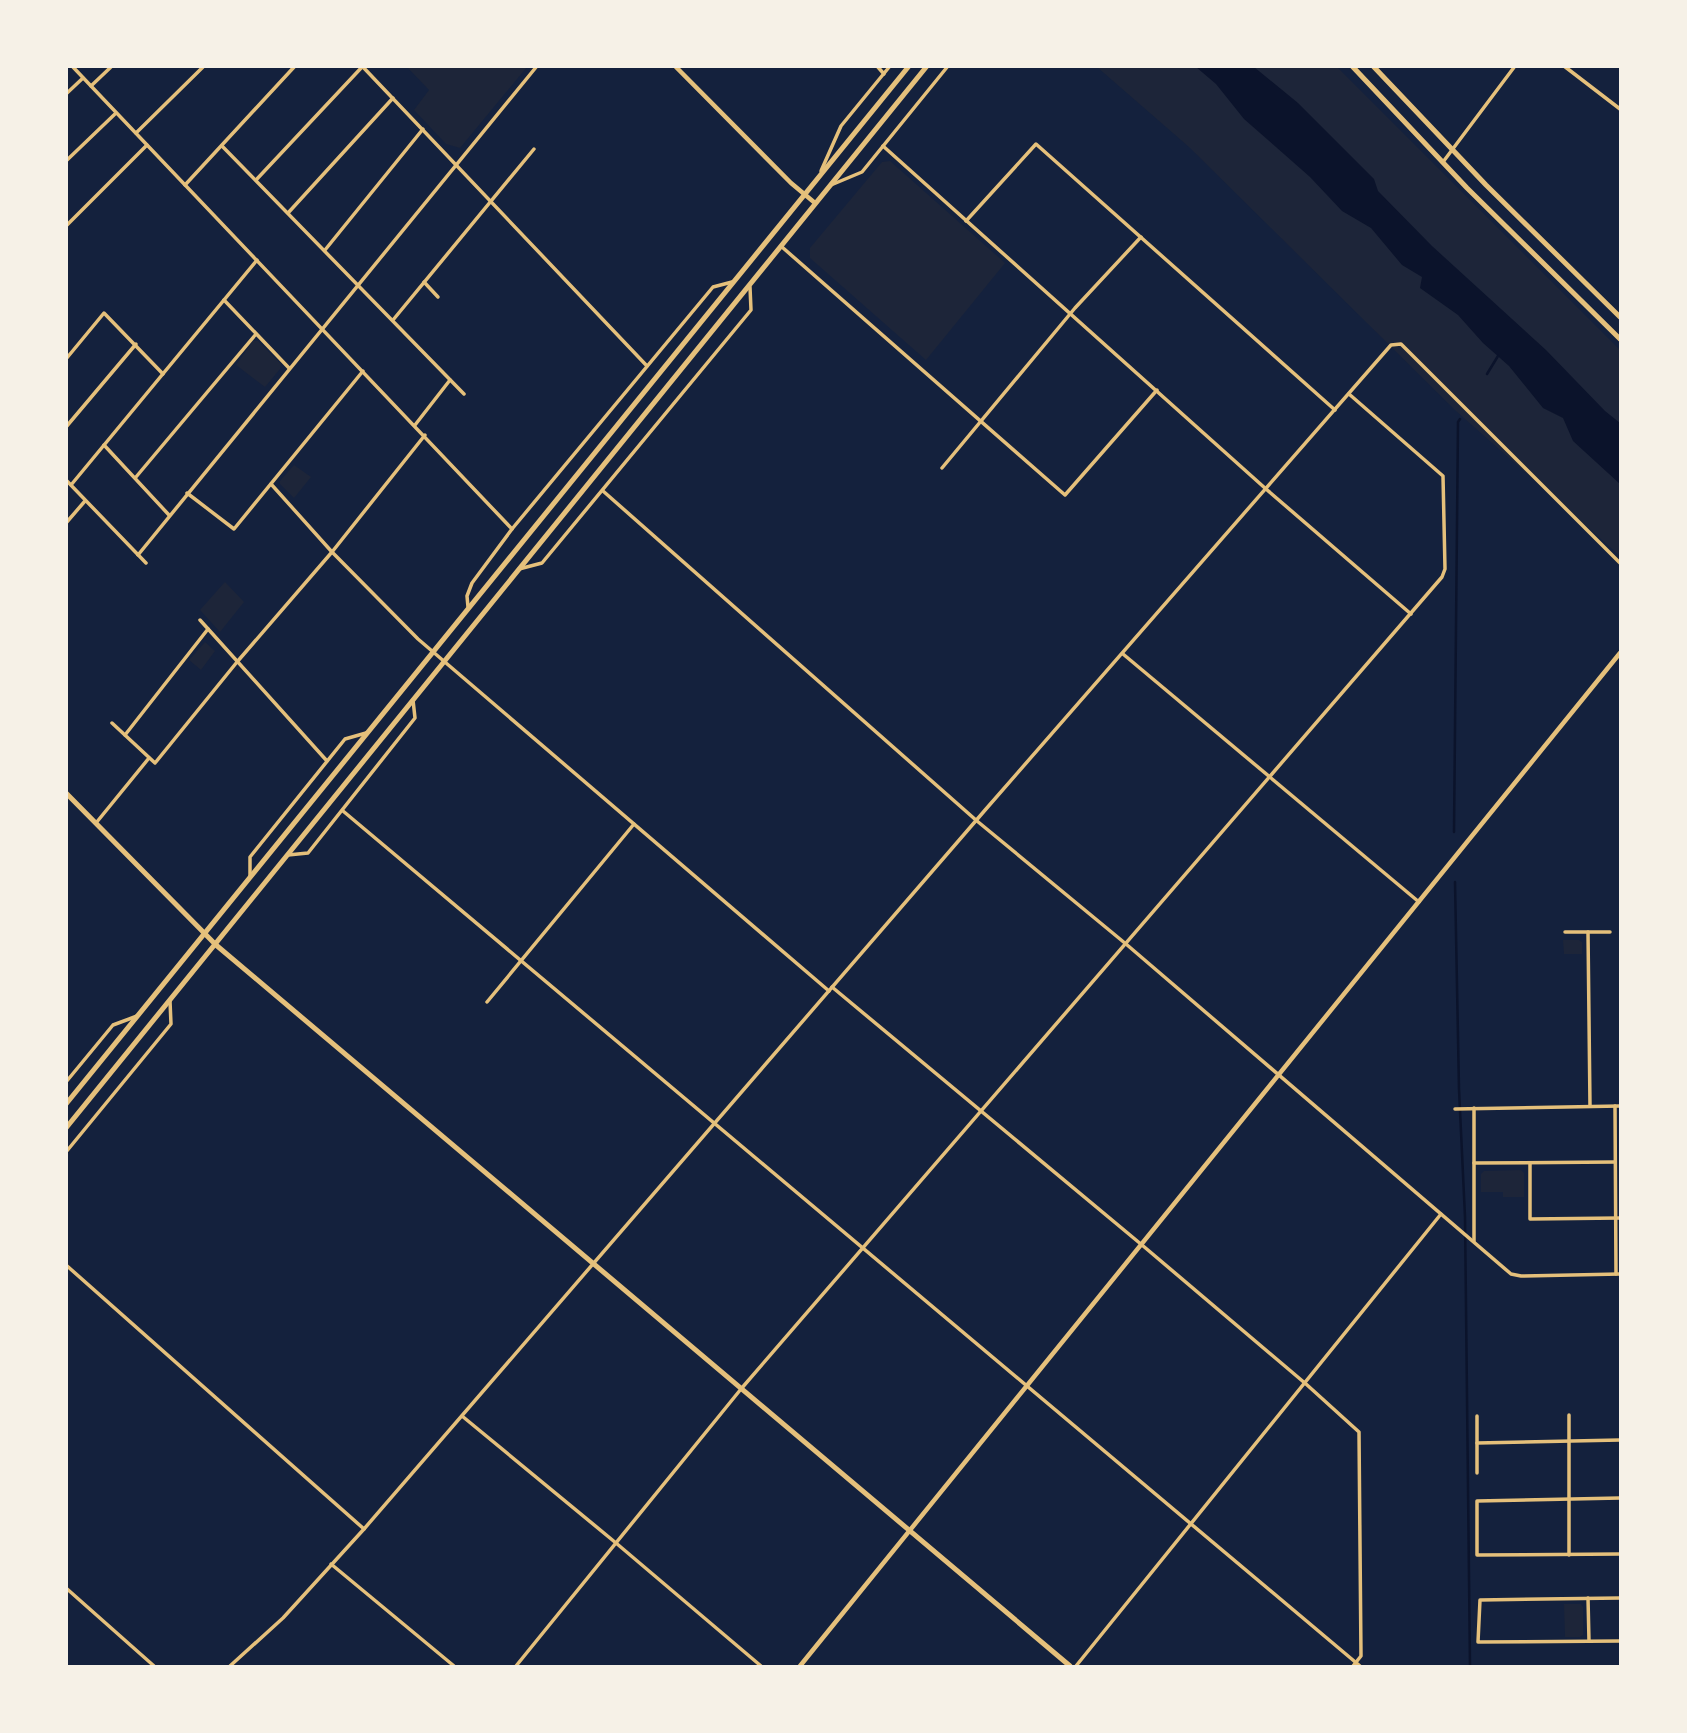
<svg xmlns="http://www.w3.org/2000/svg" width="1687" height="1733" font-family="'Sofia Sans Condensed',sans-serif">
<rect width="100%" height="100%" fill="#14213d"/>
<!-- green -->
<g fill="#1d2539">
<polygon points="407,67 527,67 460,148 446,144 414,110 429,90"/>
<polygon points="1097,67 1337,67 1620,350 1620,556 1456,411 1189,147"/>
<polygon points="890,161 1005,263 926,360 810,258 810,248 882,162"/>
<polygon points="253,341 258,341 281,364 280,369 265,387 236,365"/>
<polygon points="294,465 311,477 294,498 280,484 280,481"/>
<polygon points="225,582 244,602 220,632 200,610"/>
<polygon points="205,642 215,651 201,670 189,660"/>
<polygon points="1563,940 1579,940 1582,942 1582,954 1564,954"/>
<polygon points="1521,1170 1524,1173 1524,1197 1503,1197 1503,1192 1481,1192 1481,1174 1484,1171"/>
<polygon points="1564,1604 1581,1604 1583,1607 1583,1635 1580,1637 1565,1637"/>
</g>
<!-- water -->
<polygon fill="#0b132b" points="1196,67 1254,67 1298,103 1374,179 1378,191 1432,246 1546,350 1605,411 1620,423 1620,484 1573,441 1563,418 1543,408 1509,366 1483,343 1458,315 1420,288 1422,277 1402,265 1371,228 1342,211 1310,177 1244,119 1216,84"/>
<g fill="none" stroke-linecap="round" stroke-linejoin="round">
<!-- stream -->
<g stroke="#0b132b" stroke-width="2.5">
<polyline points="1487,374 1498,356"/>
<polyline points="1454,832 1458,422 1460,419"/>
<polyline points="1455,882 1459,1089 1465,1217 1470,1666"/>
</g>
<!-- minor -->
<g stroke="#e5c07b" stroke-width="3.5">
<polyline points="72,66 512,529"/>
<polyline points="362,66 647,366"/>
<polyline points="877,66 884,74"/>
<polyline points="1564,66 1620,109"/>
<polyline points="91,86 112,66"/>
<polyline points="66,94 83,78"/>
<polyline points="136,133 204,66"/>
<polyline points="222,146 464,394"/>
<polyline points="883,146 1266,489 1411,614"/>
<polyline points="66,161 116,113"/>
<polyline points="1443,162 1515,66"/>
<polyline points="821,171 841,126 890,66"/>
<polyline points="256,180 362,67"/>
<polyline points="185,185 295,66"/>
<polyline points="831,185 862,172 948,66"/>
<polyline points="288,213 393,98"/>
<polyline points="966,221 1036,144 1335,410"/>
<polyline points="66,226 147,145"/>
<polyline points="782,247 1065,495 1157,390"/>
<polyline points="325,250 423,129"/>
<polyline points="424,282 438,297"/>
<polyline points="224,300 289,368"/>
<polyline points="393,320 534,149"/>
<polyline points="66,359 104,313 163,374"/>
<polyline points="415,425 450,380"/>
<polyline points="66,427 136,344"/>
<polyline points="104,445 169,515"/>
<polyline points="942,468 1075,308 1141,237"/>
<polyline points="136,477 256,334"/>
<polyline points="66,480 146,563"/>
<polyline points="271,484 332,552 418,639 829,991"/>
<polyline points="71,485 257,260"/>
<polyline points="603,491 977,821 1126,944 1511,1274 1521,1276 1620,1274"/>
<polyline points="187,493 234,529 363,371"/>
<polyline points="66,523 85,501"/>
<polyline points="138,555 537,66"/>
<polyline points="519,569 542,563 751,310 750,287"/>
<polyline points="468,607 467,596 472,583 512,529 713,287 732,282"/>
<polyline points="200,620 327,761"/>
<polyline points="1123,654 1419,902"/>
<polyline points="112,723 155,763 237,662 332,552 425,435"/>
<polyline points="125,735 208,629"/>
<polyline points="343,811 1360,1666"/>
<polyline points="96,823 149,758"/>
<polyline points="288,855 308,853 415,718 413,700"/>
<polyline points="250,876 250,857 345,739 366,733"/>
<polyline points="1565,932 1610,932"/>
<polyline points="1588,932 1590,1106"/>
<polyline points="832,987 1142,1245 1306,1384 1359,1432 1361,1656 1353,1666"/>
<polyline points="487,1002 634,824"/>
<polyline points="66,1082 113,1025 137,1016"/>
<polyline points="1615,1106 1616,1274"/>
<polyline points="1474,1108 1474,1241"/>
<polyline points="1455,1109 1620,1106"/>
<polyline points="66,1152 171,1024 170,1001"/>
<polyline points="1474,1163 1615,1162"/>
<polyline points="1530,1163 1530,1219 1620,1218"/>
<polyline points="66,1265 364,1529"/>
<polyline points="1569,1415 1569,1555"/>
<polyline points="462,1416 616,1543 761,1666"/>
<polyline points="1477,1416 1477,1473"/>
<polyline points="1477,1443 1620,1440"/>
<polyline points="1620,1498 1477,1501 1477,1555 1620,1554"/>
<polyline points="331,1564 454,1666"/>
<polyline points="66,1588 154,1666"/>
<polyline points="1588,1598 1589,1641"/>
<polyline points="1620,1598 1480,1600 1478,1642 1620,1641"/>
<polyline points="230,1666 283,1618 364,1529 986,809 1391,345 1401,344 1620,563"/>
<polyline points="516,1666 741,1389 1442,577 1445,569 1443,476 1349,394"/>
<polyline points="1076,1666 1441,1214"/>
</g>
<!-- tertiary -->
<g stroke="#e5c07b" stroke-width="4.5">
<polyline points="675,66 791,183 815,203"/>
<polyline points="800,1666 1620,653"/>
</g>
<!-- secondary -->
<polyline stroke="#e5c07b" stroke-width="5" points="66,793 216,945 1070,1666"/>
<!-- primary -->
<g stroke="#e5c07b" stroke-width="5">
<polyline points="1352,66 1467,188 1620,339"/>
<polyline points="1373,66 1486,185 1620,317"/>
<polyline points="66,1104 909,66"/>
<polyline points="66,1128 927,66"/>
</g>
</g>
<!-- border -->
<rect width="1687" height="1733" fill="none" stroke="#f6f1e7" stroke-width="136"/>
</svg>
